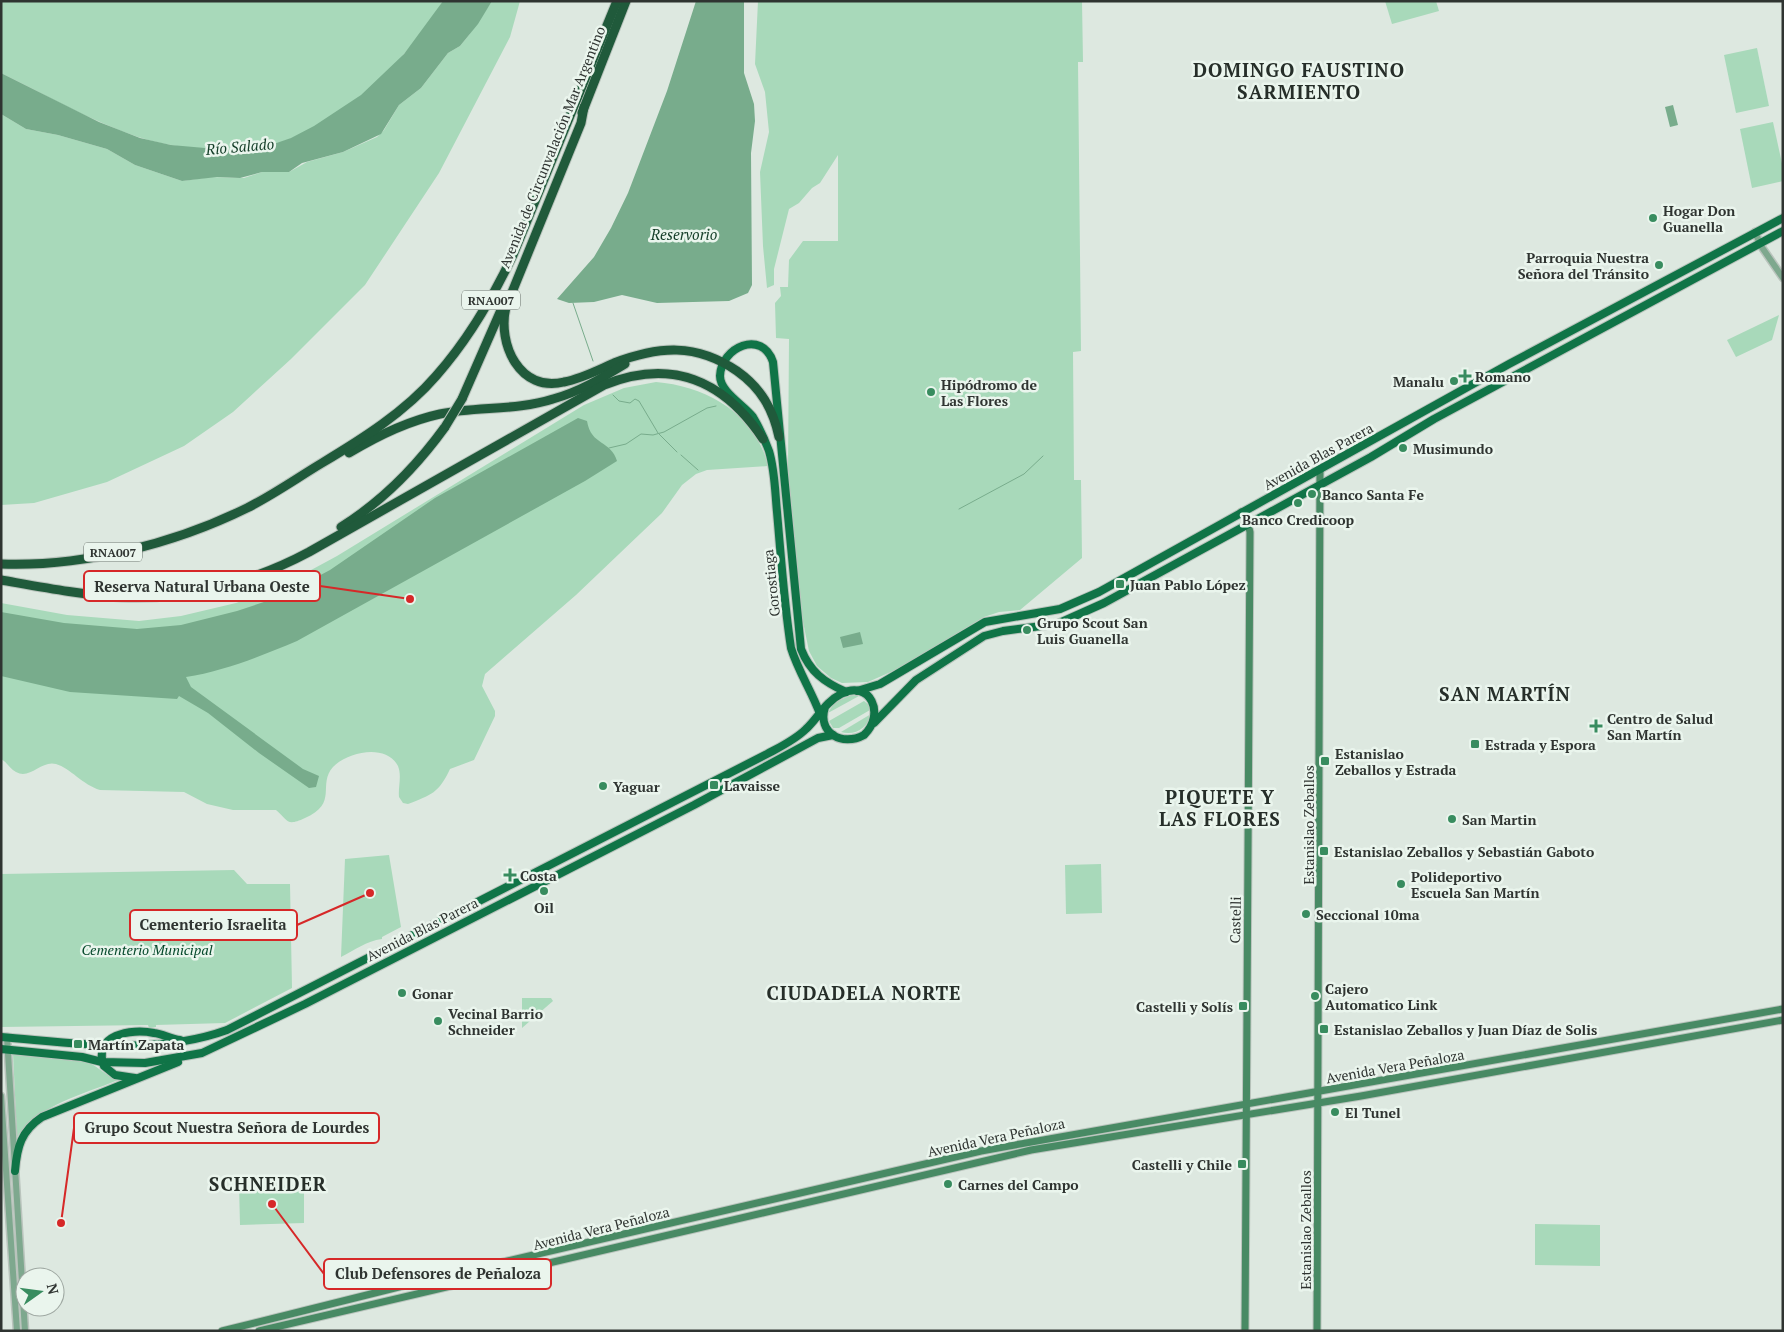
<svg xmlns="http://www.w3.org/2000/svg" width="1784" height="1332" font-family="'PT Serif',serif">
<rect width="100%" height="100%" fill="#dde8e0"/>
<!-- green -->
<g fill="#a8d9ba">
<path d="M1,1H443C405,63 344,123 273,145C237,157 173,148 138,137C90,121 47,95 1,73Z"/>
<polygon points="492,1 520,1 510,37 439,173 365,285 291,359 233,412 184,446 107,482 34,503 1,505 1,114 26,129 58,135 107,149 135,165 182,181 211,177 244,178 262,172 289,172 307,162 343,152 377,137 384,130 399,105 421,88 448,53 460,46 469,35"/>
<polygon points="758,1 1082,1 1083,62 1078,62 1081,351 1073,352 1074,480 1081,480 1082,558 1020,610 999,612 984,617 902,667 868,682 842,683 831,678 817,666 809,651 802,617 788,470 789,339 776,338 775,303 781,296 780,287 788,287 789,260 803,241 838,241 838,155 820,183 812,188 799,203 789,209 774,269 774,285 767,288 763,246 760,172 769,132 765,92 755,64"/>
<polygon points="1385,1 1436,1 1439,11 1392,24"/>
<polygon points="1757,48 1769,106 1736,113 1724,55"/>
<polygon points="1773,122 1783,168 1783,181 1752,188 1740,129"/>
<polygon points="1779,315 1772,340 1736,357 1727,340"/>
<path d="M656,382C706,386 756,414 768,466L707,470L696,474L682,485L662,513L576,595L485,674L482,686L495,711V716L474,760L450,769C439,793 431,795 408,804L403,803L399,797C398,787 402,776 398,766C386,743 347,752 333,767C317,785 339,803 305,818C286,827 288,820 276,810H233L207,804L184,792L100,790C83,785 70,768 56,764C41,760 30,780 16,772C10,769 7,762 1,759V603L67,615L139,621L181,616L236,603L276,589L337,556L584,405L624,388Z"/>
<polygon points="851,695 859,696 828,713 834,703"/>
<polygon points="864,701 869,705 870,710 839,728 833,728 829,721"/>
<path d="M871,714C868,728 855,736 841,732Z"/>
<path d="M389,855L401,927L382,937V939C366,941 355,950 341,957L345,859Z"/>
<polygon points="1101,864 1102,913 1066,914 1065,865"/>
<polygon points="234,870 247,884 290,884 292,988 225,1023 156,1025 156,1027 149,1028 148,1025 1,1027 1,874"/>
<polygon points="522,998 551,998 553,1001 522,1028"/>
<path d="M13,1053L83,1060C96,1064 105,1076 118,1080C82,1095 40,1104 17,1137Z"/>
<polygon points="239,1185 304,1185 304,1223 240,1225"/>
<polygon points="1535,1224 1600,1225 1600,1266 1535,1265"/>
</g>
<!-- water -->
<g fill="#78ac8c">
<polygon points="443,1 492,1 478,24 460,46 448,53 421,88 399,105 381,134 343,152 302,163 289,172 262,172 240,178 217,177 182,181 135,165 107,149 58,135 26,129 1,114 1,73 99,122 140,138 171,145 205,148 243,150 265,147 291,138 314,126 361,95 404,54"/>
<polygon points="696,1 744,1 744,73 754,104 755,121 751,153 752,285 748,293 729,301 657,303 622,295 594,302 569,303 557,299 594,257 611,228 628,193 667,91"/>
<polygon points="1673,105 1678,125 1670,127 1665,107"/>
<path d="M578,418L587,421C591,446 611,440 617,461L585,481L297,641C261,656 224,671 186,677L191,687L303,769L319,776L316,787L309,788L259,753L208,713L179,696L177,699L70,692L1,676V612L64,623L137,629L181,625L237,611L279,597L330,570L435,498Z"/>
<polygon points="860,632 863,644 843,648 840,637"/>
</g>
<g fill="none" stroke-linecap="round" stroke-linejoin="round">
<!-- stream -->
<g stroke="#78ac8c" stroke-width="1">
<polyline points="573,303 593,361"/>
<polyline points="613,395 619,401 630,403 635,399 639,401 658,433 677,452"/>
<polyline points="609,448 626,444 641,434 653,435 664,432 707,408 716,406"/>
<polyline points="681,455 698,470"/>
<polyline points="959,509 1024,474 1043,456"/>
</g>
<!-- tertiary casing -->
<g stroke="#bac4bd" stroke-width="9">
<g id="tertiary">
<polyline points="1755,232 1761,246 1783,278"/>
<polyline points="7,1037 25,1331"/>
<polyline points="1,1096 17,1331"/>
</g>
</g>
<!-- secondary casing -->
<g stroke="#bac4bd" stroke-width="9">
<g id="secondary">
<polyline points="1241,512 1247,520 1250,532 1245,1331"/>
<polyline points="222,1331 447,1275 981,1151 1783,1009"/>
<polyline points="259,1331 1031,1150 1361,1096 1783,1020"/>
<polyline points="1317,1331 1320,469"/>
</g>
</g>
<!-- primary casing -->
<g stroke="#bac4bd" stroke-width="10">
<g id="primary">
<polyline points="857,691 880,684 985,622 1060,609 1099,592 1509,364 1783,218"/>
<path d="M820,714C812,692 798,671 791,648C784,603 781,557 777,512C775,492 775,471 769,451C765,440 759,427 753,417C744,405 720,392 720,376C721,347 762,329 773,362L801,649C810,672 824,682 846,692"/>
<polyline points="874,723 916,680 984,636 1003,631 1057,624 1104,603 1371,457 1434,419 1783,231"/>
<path d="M1,1037C76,1043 155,1056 227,1030L767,754C780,747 795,740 806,729C818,718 825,702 841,694C870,679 886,714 864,735C842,747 817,733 825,707"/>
<polyline points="1,1049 82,1057 102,1062 145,1063 202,1053 305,1004 694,805 818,738 833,735"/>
<path d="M135,1078L115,1075L104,1066C92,1035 131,1028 154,1033C163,1034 171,1039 180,1040"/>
<path d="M15,1171C17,1147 21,1131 42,1117L178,1062"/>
</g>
</g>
<!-- motorway casing -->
<g stroke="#bac4bd" stroke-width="11">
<g id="motorway">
<path d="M584,107L581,123L506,307C497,344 520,393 564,382C581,379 598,370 614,363C659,346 696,343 737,371C761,388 773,409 779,437"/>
<polyline points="582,113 626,1"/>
<polyline points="462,399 501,310"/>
<path d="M349,453C377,436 408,421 440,414C477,406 516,411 553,399C579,392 602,378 625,364"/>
<path d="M341,527C383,501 416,467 445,427"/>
<path d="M1,564C83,567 174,544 247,508C273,495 297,478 322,463C362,439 405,412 436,376C468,340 492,299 513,255L617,1"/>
<path d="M1,580C41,587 82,595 122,597C187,600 253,582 309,552L604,385C671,358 724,380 763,439"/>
</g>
</g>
<!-- tertiary -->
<use href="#tertiary" stroke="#7ea88e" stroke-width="6"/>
<!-- secondary -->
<use href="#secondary" stroke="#488a64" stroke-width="7"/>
<!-- primary -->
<use href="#primary" stroke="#107447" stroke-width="8"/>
<!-- motorway -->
<use href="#motorway" stroke="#205a3b" stroke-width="9"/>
<!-- motorway-bridge casing -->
<g stroke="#bac4bd" stroke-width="11" stroke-linecap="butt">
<polyline id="motorway-bridge" points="445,427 462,399"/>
</g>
<!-- motorway-bridge -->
<use href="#motorway-bridge" stroke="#205a3b" stroke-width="9"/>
</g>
<!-- markers -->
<g fill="#388c5f" stroke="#eaf5ed" stroke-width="2">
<circle cx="1653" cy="218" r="5"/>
<circle cx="1659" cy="265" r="5"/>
<path d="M1462.5 368.5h5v5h5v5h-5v5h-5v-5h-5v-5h5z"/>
<circle cx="1454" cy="381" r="5"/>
<circle cx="931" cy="392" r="5"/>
<circle cx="1403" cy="448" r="5"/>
<circle cx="1312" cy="494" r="5"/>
<circle cx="1298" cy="503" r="5"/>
<rect x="1115" y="579" width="10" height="10" rx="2.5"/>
<circle cx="1027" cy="630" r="5"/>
<path d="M1593.5 718.5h5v5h5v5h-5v5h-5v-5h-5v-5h5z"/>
<rect x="1470" y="739" width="10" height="10" rx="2.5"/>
<rect x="1320" y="756" width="10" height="10" rx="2.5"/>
<rect x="709" y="780" width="10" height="10" rx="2.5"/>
<circle cx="603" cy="786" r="5"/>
<circle cx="1452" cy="819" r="5"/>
<rect x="1319" y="846" width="10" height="10" rx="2.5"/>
<path d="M507.5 867.5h5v5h5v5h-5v5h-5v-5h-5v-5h5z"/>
<circle cx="1401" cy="884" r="5"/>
<circle cx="544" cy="891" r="5"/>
<circle cx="1306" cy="914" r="5"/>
<circle cx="402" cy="993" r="5"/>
<circle cx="1315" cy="996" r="5"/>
<rect x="1238" y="1001" width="10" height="10" rx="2.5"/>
<circle cx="438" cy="1021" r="5"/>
<rect x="1319" y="1024" width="10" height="10" rx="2.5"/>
<rect x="73" y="1039" width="10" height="10" rx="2.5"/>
<circle cx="1335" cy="1112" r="5"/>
<rect x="1237" y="1159" width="10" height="10" rx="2.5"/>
<circle cx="948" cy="1184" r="5"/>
</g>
<g text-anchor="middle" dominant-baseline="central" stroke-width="5" stroke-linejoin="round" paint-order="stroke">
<!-- shield labels -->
<g fill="#eaf5ed" stroke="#676e69" stroke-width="1">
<rect x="462" y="290.5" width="58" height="19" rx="4"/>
<rect x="84" y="542.5" width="58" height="19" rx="4"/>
</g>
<g font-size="12" font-weight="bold" fill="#2f3431">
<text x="491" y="300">RNA007</text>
<text x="113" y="552">RNA007</text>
</g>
<!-- street labels -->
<g font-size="14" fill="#2f3431" stroke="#eaf5ed">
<text transform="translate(552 147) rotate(-68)">Avenida de Circunvalación Mar Argentino</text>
<text transform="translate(1318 456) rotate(-29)">Avenida Blas Parera</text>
<text transform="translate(771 583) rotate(-96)">Gorostiaga</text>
<text transform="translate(1308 825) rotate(-90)">Estanislao Zeballos</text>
<text transform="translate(1235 920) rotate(-89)">Castelli</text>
<text transform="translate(422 929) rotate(-27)">Avenida Blas Parera</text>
<text transform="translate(1395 1066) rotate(-10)">Avenida Vera Peñaloza</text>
<text transform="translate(996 1137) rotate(-12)">Avenida Vera Peñaloza</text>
<text transform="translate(601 1228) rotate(-14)">Avenida Vera Peñaloza</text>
<text transform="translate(1305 1230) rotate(-90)">Estanislao Zeballos</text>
</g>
<!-- poi labels -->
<g font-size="14" font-weight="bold" fill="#2f3431" stroke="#eaf5ed" text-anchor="start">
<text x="1663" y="210">Hogar Don<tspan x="1663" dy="16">Guanella</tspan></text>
<text x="1649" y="257" text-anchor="end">Parroquia Nuestra<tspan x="1649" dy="16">Señora del Tránsito</tspan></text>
<text x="1475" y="376">Romano</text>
<text x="1444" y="381" text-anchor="end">Manalu</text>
<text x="941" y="384">Hipódromo de<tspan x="941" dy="16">Las Flores</tspan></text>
<text x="1413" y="448">Musimundo</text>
<text x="1322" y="494">Banco Santa Fe</text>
<text x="1298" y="519" text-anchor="middle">Banco Credicoop</text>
<text x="1130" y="584">Juan Pablo López</text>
<text x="1037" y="622">Grupo Scout San<tspan x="1037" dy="16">Luis Guanella</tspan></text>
<text x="1607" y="718">Centro de Salud<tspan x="1607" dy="16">San Martín</tspan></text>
<text x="1485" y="744">Estrada y Espora</text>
<text x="1335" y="753">Estanislao<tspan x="1335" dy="16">Zeballos y Estrada</tspan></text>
<text x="724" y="785">Lavaisse</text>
<text x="613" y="786">Yaguar</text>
<text x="1462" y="819">San Martin</text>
<text x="1334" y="851">Estanislao Zeballos y Sebastián Gaboto</text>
<text x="520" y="875">Costa</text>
<text x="1411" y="876">Polideportivo<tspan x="1411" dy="16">Escuela San Martín</tspan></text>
<text x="544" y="907" text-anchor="middle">Oil</text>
<text x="1316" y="914">Seccional 10ma</text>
<text x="1325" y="988">Cajero<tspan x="1325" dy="16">Automatico Link</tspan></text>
<text x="412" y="993">Gonar</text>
<text x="1233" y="1006" text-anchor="end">Castelli y Solís</text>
<text x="448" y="1013">Vecinal Barrio<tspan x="448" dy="16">Schneider</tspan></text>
<text x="1334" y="1029">Estanislao Zeballos y Juan Díaz de Solis</text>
<text x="88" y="1044">Martín Zapata</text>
<text x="1345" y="1112">El Tunel</text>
<text x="1232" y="1164" text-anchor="end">Castelli y Chile</text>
<text x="958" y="1184">Carnes del Campo</text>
</g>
<!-- park labels -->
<g font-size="14" font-style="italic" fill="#04482a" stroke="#eaf5ed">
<text x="147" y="949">Cementerio Municipal</text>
</g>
<!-- water labels -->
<g font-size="15" font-style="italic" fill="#123c26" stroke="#eaf5ed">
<text transform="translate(240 146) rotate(-5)">Río Salado</text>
<text x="684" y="234">Reservorio</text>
</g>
<!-- district labels -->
<g font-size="19" font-weight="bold" letter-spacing="1" fill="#262e29" stroke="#eaf5ed">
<text x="1299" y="69">DOMINGO FAUSTINO<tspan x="1299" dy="22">SARMIENTO</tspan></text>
<text x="1505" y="693">SAN MARTÍN</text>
<text x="1220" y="796">PIQUETE Y<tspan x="1220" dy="22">LAS FLORES</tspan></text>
<text x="864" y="992">CIUDADELA NORTE</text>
<text x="268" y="1183">SCHNEIDER</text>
</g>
</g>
<!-- callouts -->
<path fill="none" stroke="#d62828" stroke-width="2" d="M410 599L320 586M370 893L297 925M61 1223L74 1128M272 1204L324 1274"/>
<g fill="#d62828" stroke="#eaf5ed" stroke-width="2">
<circle cx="410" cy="599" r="5"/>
<circle cx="370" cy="893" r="5"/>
<circle cx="61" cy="1223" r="5"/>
<circle cx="272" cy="1204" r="5"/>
</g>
<g fill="#eaf5ed" stroke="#d62828" stroke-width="2">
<rect x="84" y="571" width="236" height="30" rx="5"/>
<rect x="130" y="910" width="167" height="30" rx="5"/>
<rect x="74" y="1113" width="305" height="30" rx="5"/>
<rect x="324" y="1259" width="227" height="30" rx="5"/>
</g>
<g font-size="15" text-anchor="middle" font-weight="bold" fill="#2f3431">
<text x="202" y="592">Reserva Natural Urbana Oeste</text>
<text x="213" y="930">Cementerio Israelita</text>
<text x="227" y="1133">Grupo Scout Nuestra Señora de Lourdes</text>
<text x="438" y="1279">Club Defensores de Peñaloza</text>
</g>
<!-- border -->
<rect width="1784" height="1332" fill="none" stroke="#2f3431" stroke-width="5"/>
<!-- north arrow -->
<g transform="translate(40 1292) rotate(76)"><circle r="24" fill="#eaf5ed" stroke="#9fa8a2"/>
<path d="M0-4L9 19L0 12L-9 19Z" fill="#388c5f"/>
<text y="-8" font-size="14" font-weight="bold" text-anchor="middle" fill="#2f3431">N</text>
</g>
</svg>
